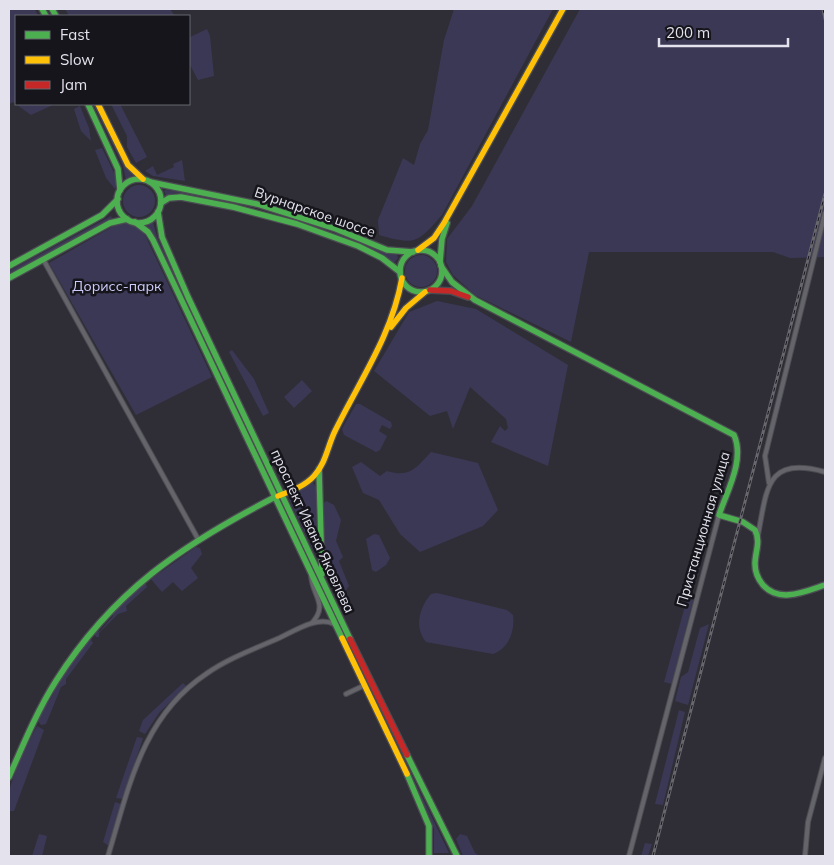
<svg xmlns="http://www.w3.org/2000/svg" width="834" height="865" font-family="Mulish,sans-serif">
<rect width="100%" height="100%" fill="#2f2e36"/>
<!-- green -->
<g fill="#3b3855">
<polygon points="9,9 35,9 38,16 16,16 16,104 55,104 31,115 13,102 9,104"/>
<polygon points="65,9 170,9 175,16 69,16"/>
<path d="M454,9H553L442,215C417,244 415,245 379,235L378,220L403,158L414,165L420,144L428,130L444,40Z"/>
<polygon points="580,9 825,9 825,257 790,258 773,252 589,252 571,342 475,295 453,275 446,262 447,239 472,206"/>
<polygon points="207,29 210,36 214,76 198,80 189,63 189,35 190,37"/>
<polygon points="93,104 95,104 135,175 126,180 123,166"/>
<polygon points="111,104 120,104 147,157 136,163 127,147 127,136"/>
<polygon points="80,106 89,128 91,141 81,131 74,109"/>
<polygon points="102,148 117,179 115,189 106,178 95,150"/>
<polygon points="182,160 185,181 153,176 145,171 153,166 157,175 174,167 173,164"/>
<circle cx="139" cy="201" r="16"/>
<polygon points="166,190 192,193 246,205 177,193 166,195 164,191"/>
<polygon points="111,216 112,218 9,274 9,271"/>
<polygon points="128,221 138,225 145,235 212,377 136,415 49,263 117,224"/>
<polygon points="153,222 157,237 276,491 156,238 147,226"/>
<polygon points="327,230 386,253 397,255 398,258 394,263 368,247"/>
<circle cx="421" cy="271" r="16"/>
<polygon points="437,301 476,309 568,365 548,466 491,442 500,426 505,431 508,428 506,419 470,387 453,429 447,411 430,416 374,371 409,312"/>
<polygon points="232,350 254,379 269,413 263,416 229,352"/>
<polygon points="302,380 312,391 294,408 284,397"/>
<polygon points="356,404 360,404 391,422 392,426 390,429 382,425 379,431 387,436 380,450 376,452 344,435 342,429"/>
<path d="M431,452L478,463L498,510L483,526L420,552L400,534L379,500L363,493L352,467L361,462L380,476L387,471C410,478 416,468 431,452Z"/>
<polygon points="313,483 316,487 317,548 314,552 289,499 293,493"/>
<polygon points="280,501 281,501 449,853 434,853 434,829 429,815"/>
<path d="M326,501L334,505L341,520L336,541L343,557L339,561L349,586L343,594C320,588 323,524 322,505Z"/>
<polygon points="374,534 379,535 390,558 386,565 376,572 372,570 366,539"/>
<polygon points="196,547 200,548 202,554 191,568 198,578 182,591 173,582 162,592 151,579"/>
<polygon points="143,584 146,584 147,587 126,606 127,611 118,614 99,633 99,637 96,637 94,633 100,631 113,616 112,612"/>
<path d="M437,593L507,610L513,615C515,631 509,648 493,654L426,642C414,627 419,608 431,594Z"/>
<polygon points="688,595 694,597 672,684 664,682"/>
<polygon points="709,624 688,705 675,701 681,677 688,672 700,628"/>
<path d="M90,638L93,643L66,679V684L61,687L46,724L41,725L37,720C43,707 54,699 56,685Z"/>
<polygon points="183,683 186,686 159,713 145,734 139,731 143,720"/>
<polygon points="679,710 685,712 663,805 655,804"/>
<polygon points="37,726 44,730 14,811 9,811 9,790 20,759"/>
<polygon points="137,737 143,738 123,799 116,798"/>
<polygon points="115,802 121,804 109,846 103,842"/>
<polygon points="39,834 47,836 42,856 32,856"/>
<polygon points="460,834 467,836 475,853 479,856 463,856 456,839"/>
<polygon points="645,843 652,844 648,856 641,856"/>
</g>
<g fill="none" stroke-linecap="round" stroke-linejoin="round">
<!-- street casing -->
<g stroke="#4c4c53" stroke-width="6">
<g id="street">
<polyline points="43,259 198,539"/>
<polyline points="769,483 765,456 825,213"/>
<path d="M758,535C767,489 766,455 825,472"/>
<path d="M311,575C312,596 329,604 312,623"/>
<polyline points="346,694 365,685"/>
<path d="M108,856C129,787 142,717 206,674C227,659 254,649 277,639C293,632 317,615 334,624"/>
<polyline points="629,856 719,515"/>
<polyline points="805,856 808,822 825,758"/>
</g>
</g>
<!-- fast casing -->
<g stroke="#4c4c53" stroke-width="8">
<g id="fast">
<polyline points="42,9 46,16"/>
<polyline points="52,9 56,16"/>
<polyline points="88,104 118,169 120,190"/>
<circle cx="139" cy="201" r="22"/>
<polyline points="150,182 257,204 336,229 387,250 413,252"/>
<polyline points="161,203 169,198 181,197 233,207 297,224 358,246 382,258 400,272"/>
<polyline points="158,212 162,237 188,297 350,639"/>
<polyline points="135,222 148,232 153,240 342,638"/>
<circle cx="421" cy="271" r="21"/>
<polyline points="440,262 442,239 447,223"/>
<polyline points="9,266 102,215 118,199"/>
<path d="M441,266L452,282L475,300L734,435C745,460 727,491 719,515L743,522L755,530C761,542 755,552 755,564C755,573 758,579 763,585C780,604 806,591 825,585"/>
<polyline points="9,278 110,223 127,219"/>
<polyline points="319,469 322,574"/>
<polyline points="407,755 457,856"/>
<polyline points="407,774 429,826 429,856"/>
<path d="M9,777C23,745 37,711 56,681C113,591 182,545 275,497"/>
</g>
</g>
<!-- slow casing -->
<g stroke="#4c4c53" stroke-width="8">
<g id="slow">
<polyline points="98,104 128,165 143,179"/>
<polyline points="418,250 434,238 444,223 563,9"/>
<polyline points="391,327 406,308 425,292"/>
<path d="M278,496C291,491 305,486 314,476C326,463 328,445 335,431C360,380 392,335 402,278"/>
<polyline points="342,638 407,774"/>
</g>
</g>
<!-- jam casing -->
<g stroke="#4c4c53" stroke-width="8">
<g id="jam">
<polyline points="430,290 451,291 468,297"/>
<polyline points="350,639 407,755"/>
</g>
</g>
<!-- street -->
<use href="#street" stroke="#64646a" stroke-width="4"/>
<!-- fast -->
<use href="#fast" stroke="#4caf50" stroke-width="5.5"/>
<!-- slow -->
<use href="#slow" stroke="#ffc107" stroke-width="5.5"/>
<!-- jam -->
<use href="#jam" stroke="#c62828" stroke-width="5.5"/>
<!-- rail casing -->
<g stroke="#68676d" stroke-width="3">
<g id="rail">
<polyline points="823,9 825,19"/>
<polyline points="653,856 825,194"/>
</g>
</g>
<!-- rail -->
<use href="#rail" stroke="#15151b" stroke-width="1" stroke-dasharray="4" stroke-linecap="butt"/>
</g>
<g text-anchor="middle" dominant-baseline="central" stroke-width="5" stroke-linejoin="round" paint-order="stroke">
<!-- street labels -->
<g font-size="14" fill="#e3e2ed" stroke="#15151b">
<text transform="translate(315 212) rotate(19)">Вурнарское шоссе</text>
<text transform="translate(703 529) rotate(-74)">Пристанционная улица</text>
<text transform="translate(313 531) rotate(65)">проспект Ивана Яковлева</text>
</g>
<!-- park labels -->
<g font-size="14" fill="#ceccfb" stroke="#15151b">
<text x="117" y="286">Дорисс-парк</text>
</g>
</g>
<!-- border -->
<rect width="834" height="865" fill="none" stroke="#e3e2ed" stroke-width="20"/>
<!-- legend -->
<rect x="15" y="15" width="175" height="90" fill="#15151b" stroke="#67676f"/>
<rect x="25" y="31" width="25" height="8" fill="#4caf50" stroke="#67676f"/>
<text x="60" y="40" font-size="15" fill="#e3e2ed">Fast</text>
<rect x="25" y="56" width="25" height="8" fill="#ffc107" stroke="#67676f"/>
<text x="60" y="65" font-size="15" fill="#e3e2ed">Slow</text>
<rect x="25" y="81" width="25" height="8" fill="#c62828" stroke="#67676f"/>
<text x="60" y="90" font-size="15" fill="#e3e2ed">Jam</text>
<!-- scale -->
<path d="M659 38v8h129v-8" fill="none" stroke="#e3e2ed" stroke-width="2.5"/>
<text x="666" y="38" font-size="15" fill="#e3e2ed" stroke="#15151b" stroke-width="4" paint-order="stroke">200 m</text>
</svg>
